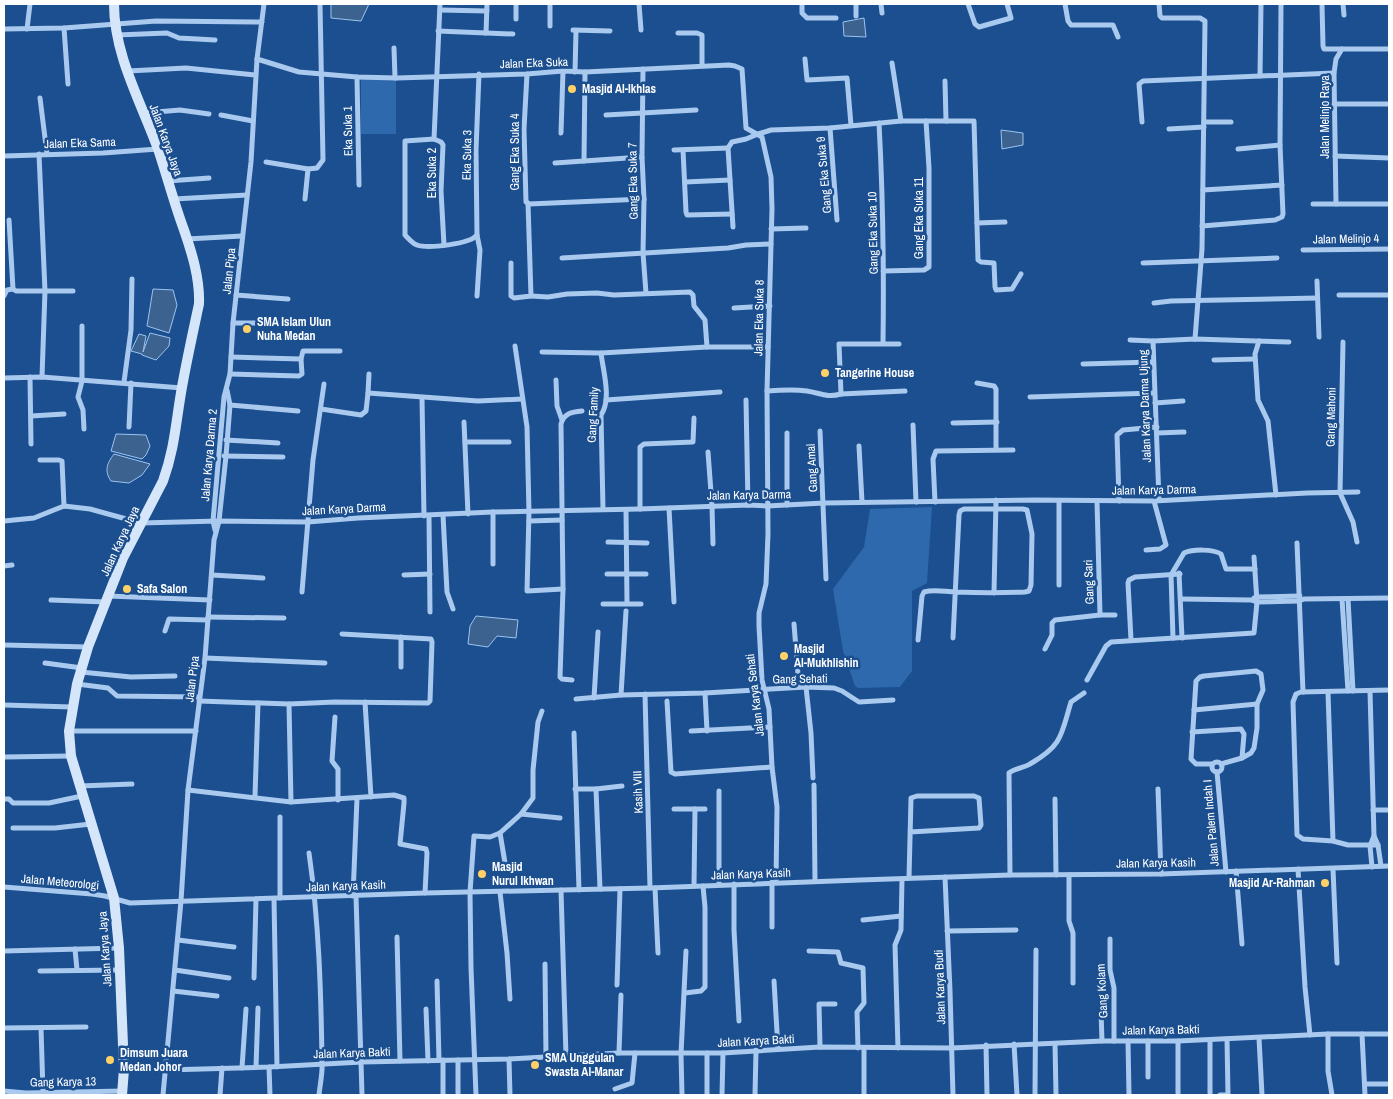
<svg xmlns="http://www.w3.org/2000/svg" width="1393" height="1099" font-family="'Archivo Narrow',sans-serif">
<rect width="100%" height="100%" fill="#1b4f8f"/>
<!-- green -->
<g fill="#2e69ad">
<rect x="361" y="78" width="35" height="56"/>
<polygon points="932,507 927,583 912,591 912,671 900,687 858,688 855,686 843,651 833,589 864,547 870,509"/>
</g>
<!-- water -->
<g fill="#3c6290" stroke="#9cc4f0">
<polygon points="331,4 369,4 361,21 331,18"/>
<polygon points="864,18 866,37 844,36 843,22"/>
<polygon points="1001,130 1023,133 1023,145 1002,149"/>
<polygon points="153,289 173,290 177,305 169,333 147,326"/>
<polygon points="150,333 170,338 169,346 156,360 142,355 142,354 131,351 139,334 146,336 143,352"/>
<polygon points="116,434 146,435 150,446 146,455 142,459 111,451"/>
<path d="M114,454L150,464L142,475L129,483L111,481C104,471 107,463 114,454Z"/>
<polygon points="476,616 518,620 516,638 497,636 488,647 468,644 470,626"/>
</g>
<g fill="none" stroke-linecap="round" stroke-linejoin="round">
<!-- street -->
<g stroke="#a9c9ee" stroke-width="5">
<polyline points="440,4 434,139 441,142 443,145 441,191 444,245"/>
<polyline points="516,4 516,19"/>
<polyline points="639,4 641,30"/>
<polyline points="802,4 802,13 807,18 836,18"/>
<polyline points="856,4 856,16"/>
<polyline points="881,4 882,13"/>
<polyline points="968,4 975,24 979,27 1011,18 1007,4"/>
<polyline points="1065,4 1068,21 1071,25 1113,25 1118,37"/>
<polyline points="1159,4 1160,16 1162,18 1200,18 1205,21 1202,249 1195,339"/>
<polyline points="1322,4 1323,46 1324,49 1342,49"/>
<polyline points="1343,4 1344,15"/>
<polyline points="440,10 487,11"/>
<polyline points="550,26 550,4"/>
<polyline points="64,28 68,84"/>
<polyline points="4,29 64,28 156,21 262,22"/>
<polyline points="27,29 30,4"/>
<polyline points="573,30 610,31"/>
<polyline points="438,31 513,34"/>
<polyline points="486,33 487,4"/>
<polyline points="678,33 697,33 702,35 702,65"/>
<polyline points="117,35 167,33 179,38 215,40"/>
<polyline points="394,48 395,78"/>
<polyline points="257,59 299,72 357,77 397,78 527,74 563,71 585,72 729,65 735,66 742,69 746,128 762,137 771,177 772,209 767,391 768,534 766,584 759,613 759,626 762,680 769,709 772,767 777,807 776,882"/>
<polyline points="805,59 807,80 847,78 851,125"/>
<polyline points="892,63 901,121"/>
<polyline points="643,69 642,157 644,199 643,253 646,293"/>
<polyline points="128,71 186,68 255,75"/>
<polyline points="575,72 576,31"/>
<polyline points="527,74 524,129 526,202 529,204 644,199"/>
<polyline points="1260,76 1261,4"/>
<polyline points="357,77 359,185"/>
<polyline points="945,81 946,121"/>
<polyline points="40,98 47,154"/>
<polyline points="1334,104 1389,104"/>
<polyline points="144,113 180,110 209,114"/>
<polyline points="221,115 253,121"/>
<polyline points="606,115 696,110"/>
<polyline points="1142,122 1139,84 1143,81 1334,73"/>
<polyline points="1204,122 1231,122"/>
<path d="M879,123C883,197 884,270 883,343"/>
<polyline points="830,128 837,220"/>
<polyline points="1169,129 1204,127"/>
<polyline points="561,133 563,71"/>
<path d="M434,139L405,141V235C408,238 413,244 417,245C428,249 470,244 477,235"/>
<polyline points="1238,149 1280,145"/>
<polyline points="674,150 728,148"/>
<polyline points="683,150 686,212 687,215 732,214"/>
<polyline points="39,154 45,291 42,377"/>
<polyline points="4,156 103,153 158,149"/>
<polyline points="1335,156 1389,158"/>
<polyline points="584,161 585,72"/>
<polyline points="266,162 308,169 317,168 323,160 320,4"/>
<polyline points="555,163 642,157"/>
<polyline points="168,181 209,178"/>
<polyline points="685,182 730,180"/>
<polyline points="1203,190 1282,185"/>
<polyline points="174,199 247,195"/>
<polyline points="305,199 308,169"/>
<polyline points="1313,204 1389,204"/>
<polyline points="1336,204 1334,73 1336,59 1342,49 1389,49"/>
<polyline points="9,220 13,289 16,291 73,291"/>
<polyline points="977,223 1005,222"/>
<polyline points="1202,226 1275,220 1282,217 1283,214 1280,145 1281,4"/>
<polyline points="733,227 728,148 732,142 746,139 758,134 771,130 830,128 901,121 974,121 978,260 981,262 994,263 995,287 996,290 1012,289 1021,274"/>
<polyline points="771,229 806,228"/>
<polyline points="187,239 242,236"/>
<polyline points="1303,250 1389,249"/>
<polyline points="562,258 728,248 746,245 771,244"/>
<polyline points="511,263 511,296 514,298 531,296 528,203"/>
<polyline points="1143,263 1277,258"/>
<polyline points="883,271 924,270 929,267 929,168 926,121"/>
<polyline points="1317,281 1319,337"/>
<polyline points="236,295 288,299"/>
<polyline points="1339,295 1389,295"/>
<polyline points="4,296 7,290 13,289"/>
<polyline points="477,296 480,250 477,235 476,150 479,74"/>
<polyline points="531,296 548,297 567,294 597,293 614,295 690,292 693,295 694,306 705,320 707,347"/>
<polyline points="1154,303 1171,301 1317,298"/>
<polyline points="734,308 770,306"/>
<polyline points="233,323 300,323"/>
<polyline points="82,326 82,381 78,397 83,410 84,429"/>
<polyline points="1130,340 1153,341 1195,339 1289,342"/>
<polyline points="1153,341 1159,500"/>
<polyline points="1259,341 1255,354 1258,400 1268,421 1276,495"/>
<polyline points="1343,342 1340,493 1353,522 1357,542"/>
<polyline points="515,346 527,427 529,512 527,591 563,589"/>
<polyline points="542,352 601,353 707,347 768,347"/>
<path d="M601,353C603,371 612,399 601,415L603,509"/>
<polyline points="231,357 301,359"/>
<polyline points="1214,360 1255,359"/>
<polyline points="1083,364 1153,362"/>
<polyline points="230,374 299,376 302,374 301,359 303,351 340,351"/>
<polyline points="30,377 31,444"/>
<polyline points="4,378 42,377 182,388"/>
<polyline points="556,380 557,406 562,420"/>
<polyline points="124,382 131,330 132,279"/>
<polyline points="977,383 994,386 996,389 996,449"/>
<path d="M767,391C780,390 793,389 807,391C820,393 827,398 841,394L905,391"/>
<polyline points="368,393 369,374"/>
<polyline points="841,394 839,344 899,344"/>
<polyline points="1030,397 1154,393"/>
<polyline points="422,398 424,516"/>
<polyline points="606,400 720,392"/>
<polyline points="746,400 748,505"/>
<polyline points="1155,403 1183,401"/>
<polyline points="230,405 298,411"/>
<polyline points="321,409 361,415 366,411 368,393 478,401 522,399"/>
<polyline points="31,416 64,414"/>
<polyline points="464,422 468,514"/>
<polyline points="953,423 997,422"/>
<polyline points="913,425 916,502"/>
<polyline points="129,427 131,383"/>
<polyline points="820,431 826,579"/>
<polyline points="787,433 787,505"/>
<polyline points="1157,433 1184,432"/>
<polyline points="226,440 278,443"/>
<polyline points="465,442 509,442"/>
<polyline points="859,446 862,502"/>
<polyline points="708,452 712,506 713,544"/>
<polyline points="224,456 283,457"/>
<polyline points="40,460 59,460 62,461 64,506"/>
<polyline points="1097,501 1100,615"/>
<polyline points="1119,501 1117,435 1123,430 1157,427"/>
<polyline points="935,502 933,459 936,451 1013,450"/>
<polyline points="669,508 674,602"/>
<polyline points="640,509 640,447 644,444 693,442 694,418"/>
<polyline points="626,510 627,603"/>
<polyline points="493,512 493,564"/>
<polyline points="443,515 447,592 453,609"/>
<polyline points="429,516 430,612"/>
<polyline points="4,521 34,518 64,506 90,509 141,523 219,521 308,522 358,518 493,512 640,509 748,505 767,506 824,503 1036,500 1154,501 1307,493 1358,492"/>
<polyline points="529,521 562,520"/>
<polyline points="215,530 213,521 224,397 230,374 233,323 251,162 257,59 264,4"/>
<polyline points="608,542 647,543"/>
<polyline points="1297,543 1303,692"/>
<polyline points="1146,550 1160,549 1166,545 1154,501"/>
<polyline points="4,566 12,565"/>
<polyline points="1179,573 1182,638"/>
<polyline points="607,574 646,574"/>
<polyline points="212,575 263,578"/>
<polyline points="404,575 430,574"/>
<polyline points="1059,585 1059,501"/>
<polyline points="302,592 313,460 324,384"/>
<polyline points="994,593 996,500"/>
<polyline points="108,596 210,600"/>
<polyline points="1254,598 1256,597 1300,596"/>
<polyline points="1181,599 1251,600 1257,602 1299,601 1304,599 1389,598"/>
<polyline points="1342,599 1348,691"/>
<polyline points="1348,599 1353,691"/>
<polyline points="51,600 106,602"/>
<polyline points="603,604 641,604"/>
<polyline points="208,617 284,618"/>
<polyline points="794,624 799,687"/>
<polyline points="165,631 169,619 208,620"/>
<path d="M1173,638L1171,575L1184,553C1193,549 1213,549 1221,554L1226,569H1255"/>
<path d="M918,640L922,596L924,592C934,589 946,592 956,592C979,593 1002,593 1025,592L1029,591L1031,585L1032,534L1027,510L1023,509H964L960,511L959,515L953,638"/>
<polyline points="1131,640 1128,583 1129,580 1135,577 1180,574"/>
<polyline points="4,645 88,647"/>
<polyline points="1045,649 1052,635 1052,623 1055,620 1100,615 1115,615"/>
<polyline points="205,658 325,663"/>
<polyline points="45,663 82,668"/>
<polyline points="401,667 401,637"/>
<polyline points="81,672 131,677 175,676"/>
<path d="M572,680L562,679L560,677L563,589L561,424C564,413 572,412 582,411"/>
<polyline points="1087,680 1106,646 1111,642 1254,633 1257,602 1254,557"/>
<polyline points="77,684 108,688 117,696 199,697"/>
<polyline points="806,687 811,733 813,778"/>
<polyline points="1370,691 1374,836 1378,845 1381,866"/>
<polyline points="1328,692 1333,841"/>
<polyline points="705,693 707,731"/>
<polyline points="645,694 650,888"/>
<polyline points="621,695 626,611"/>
<polyline points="594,698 598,632"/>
<polyline points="576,699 621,695 705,693 806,687 834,688 842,691 859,702 893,700"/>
<polyline points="199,701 289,704 335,702 428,703 430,701 432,642 431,639 342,634"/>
<polyline points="667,701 671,772 675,774 772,767"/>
<polyline points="365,702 371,797"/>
<polyline points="289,704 291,802"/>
<polyline points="4,705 72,707"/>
<polyline points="1194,710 1257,704"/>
<polyline points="335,717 332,761 338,769 338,800"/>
<polyline points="69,731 196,731"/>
<polyline points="691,731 770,727"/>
<polyline points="1192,732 1241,729 1244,734 1242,758"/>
<polyline points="574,733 579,890"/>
<polyline points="4,757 71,756"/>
<circle cx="1217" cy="767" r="5"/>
<polyline points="1212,764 1196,764 1191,759 1196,681 1200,677 1204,676 1256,671 1261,674 1263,690 1257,704 1257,728 1254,748 1251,753 1242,758 1221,764"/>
<polyline points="1217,772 1226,872"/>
<polyline points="814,785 815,881"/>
<polyline points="80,786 132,784"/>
<polyline points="575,789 596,789 622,786"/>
<polyline points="596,789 600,889"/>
<polyline points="1158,789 1161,874"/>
<polyline points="188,790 291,802 394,795 404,798 404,803 400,844 426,849 427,853 425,893"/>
<polyline points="255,796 258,703"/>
<polyline points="4,799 9,799 13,803 49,803 82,796"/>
<polyline points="1055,799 1056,875"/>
<polyline points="674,809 705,809"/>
<polyline points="1373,810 1389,810"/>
<polyline points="521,814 560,818"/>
<polyline points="13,828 55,828 91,824"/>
<polyline points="500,833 505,863"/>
<polyline points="1378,845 1348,845 1333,841 1303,839 1297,835 1293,702 1296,694 1301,692 1389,690"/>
<path d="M309,853C319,922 321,992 322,1061C323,1072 320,1084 319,1095"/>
<polyline points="1372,867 1370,846 1374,836"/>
<polyline points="1298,869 1305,987 1310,1035"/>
<polyline points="1333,869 1337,963"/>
<polyline points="1236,871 1242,944"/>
<path d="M1010,875L1009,773C1015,768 1024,768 1030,764C1063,745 1061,735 1071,702L1084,693"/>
<polyline points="1069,875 1069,921 1073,933 1073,983"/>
<polyline points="945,877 950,991 953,1095"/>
<polyline points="909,878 911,798 917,796 974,796 979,798 981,825 979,828 910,832"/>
<polyline points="772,882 772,927"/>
<polyline points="719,884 719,791"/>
<polyline points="734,884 734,930 739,1021"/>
<polyline points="694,886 695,809"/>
<polyline points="4,887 92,894 105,896 130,903 425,893 650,888 860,880 1010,875 1161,874 1389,866"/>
<polyline points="655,888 658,953"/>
<polyline points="561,890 566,1056"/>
<polyline points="500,892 507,953 510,999"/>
<polyline points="353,896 357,798"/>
<polyline points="356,896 362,1095"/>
<polyline points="280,898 280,817"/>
<polyline points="274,899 277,1067"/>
<polyline points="863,920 901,916"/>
<polyline points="947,931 1016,930"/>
<polyline points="397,937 400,1061"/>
<polyline points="1110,939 1110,970 1114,988 1114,1041"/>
<polyline points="178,940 234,947"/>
<polyline points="75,949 77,970"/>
<polyline points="4,951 119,948"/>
<polyline points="809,951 838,952 841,963 863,968 864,1003 857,1012 858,1048"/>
<polyline points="545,964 546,1057"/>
<polyline points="175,970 229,978"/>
<polyline points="40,971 119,970"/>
<polyline points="254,978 256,899"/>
<polyline points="437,981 439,1060"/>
<polyline points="774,981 778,1049"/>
<polyline points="617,985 620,889"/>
<polyline points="173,991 217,996"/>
<polyline points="685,993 701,991 705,987 705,907 703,886"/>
<polyline points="426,1009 428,1061"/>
<polyline points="1101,1011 1102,1041"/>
<polyline points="4,1028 86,1027"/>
<polyline points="41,1028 43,1092"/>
<polyline points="1328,1034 1328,1071 1332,1095"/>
<polyline points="1362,1034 1365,1095"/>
<polyline points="1259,1038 1262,1095"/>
<polyline points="1227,1039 1228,1095"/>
<polyline points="1128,1041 1129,1095"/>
<polyline points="1148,1041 1148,1077"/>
<polyline points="1178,1041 1178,1095"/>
<polyline points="1014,1044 1017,1095"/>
<polyline points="1055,1044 1056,1095"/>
<polyline points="986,1045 987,1095"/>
<polyline points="820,1047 819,1004 835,1004"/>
<polyline points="864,1048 864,1095"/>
<polyline points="898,1048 895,945 901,930 902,879"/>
<polyline points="619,1053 621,995"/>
<polyline points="509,1059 510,1095"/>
<polyline points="443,1060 443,1095"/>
<polyline points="458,1060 458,1095"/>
<polyline points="256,1067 258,1008"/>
<polyline points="269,1067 270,1095"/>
<polyline points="242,1068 246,1009"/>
<polyline points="124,1069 166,1070 269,1067 362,1062 509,1059 619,1053 723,1053 820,1047 952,1048 1102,1041 1178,1041 1328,1034 1389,1034"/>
<polyline points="1365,1084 1389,1084"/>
<polyline points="615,1089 632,1083 635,1053"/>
<polyline points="4,1091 26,1093 123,1091"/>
<polyline points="163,1095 181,901 188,790 205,658 214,540 219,521 226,456 230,405 227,390"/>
<polyline points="220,1095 222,1068"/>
<polyline points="476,1095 471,968 470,892 474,836 490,837 500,833 521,814 533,798 533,770 538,722 542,711"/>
<polyline points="682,1095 681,1054 686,951"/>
<polyline points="707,1095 707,1053"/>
<polyline points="722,1095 723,1053"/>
<polyline points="755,1095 756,1050"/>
<polyline points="1035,1095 1036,950"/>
<polyline points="1210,1095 1210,1040"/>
<polyline points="1220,1095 1228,1095"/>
</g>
<!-- secondary -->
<path stroke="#d6e6fa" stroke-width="10" d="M114,4C114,55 141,102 158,149C167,176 174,203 184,230C192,253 200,279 199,304C193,332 187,359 182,387C176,420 175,448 163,481L123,558L88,647L77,684L69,731L71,756L114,898L119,948L124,1069L122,1095"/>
</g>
<!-- markers -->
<g fill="#ffd166" stroke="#1b4f8f" stroke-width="2">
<circle cx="572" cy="89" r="5"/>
<circle cx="247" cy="329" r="5"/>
<circle cx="825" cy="373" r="5"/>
<circle cx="127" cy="589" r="5"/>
<circle cx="784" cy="656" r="5"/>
<circle cx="482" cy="874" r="5"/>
<circle cx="1325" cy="883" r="5"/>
<circle cx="110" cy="1060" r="5"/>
<circle cx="535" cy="1065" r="5"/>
</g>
<g text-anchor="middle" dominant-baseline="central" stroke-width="5" stroke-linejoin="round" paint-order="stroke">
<!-- street labels -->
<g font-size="12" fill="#fff" stroke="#1b4f8f">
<text transform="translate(534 63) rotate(-2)">Jalan Eka Suka</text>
<text transform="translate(1325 117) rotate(-90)">Jalan Melinjo Raya</text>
<text transform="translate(348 131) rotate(-91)">Eka Suka 1</text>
<text transform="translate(166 140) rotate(70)">Jalan Karya Jaya</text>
<text transform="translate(80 143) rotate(-2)">Jalan Eka Sama</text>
<text transform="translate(515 152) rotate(-90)">Gang Eka Suka 4</text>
<text transform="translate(467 155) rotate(-89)">Eka Suka 3</text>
<text transform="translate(432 173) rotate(-90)">Eka Suka 2</text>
<text transform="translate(824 175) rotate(-95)">Gang Eka Suka 9</text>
<text transform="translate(633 181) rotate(-91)">Gang Eka Suka 7</text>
<text transform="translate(919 218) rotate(-90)">Gang Eka Suka 11</text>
<text transform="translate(873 233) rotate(-91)">Gang Eka Suka 10</text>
<text transform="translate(1346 239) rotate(-1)">Jalan Melinjo 4</text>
<text transform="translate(229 271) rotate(-84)">Jalan Pipa</text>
<text transform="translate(759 318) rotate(-89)">Jalan Eka Suka 8</text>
<text transform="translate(1145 406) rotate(-92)">Jalan Karya Darma Ujung</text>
<text transform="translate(593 415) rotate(-87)">Gang Family</text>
<text transform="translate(1331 417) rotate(-89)">Gang Mahoni</text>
<text transform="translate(209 455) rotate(-85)">Jalan Karya Darma 2</text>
<text transform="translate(812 468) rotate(-93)">Gang Amal</text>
<text transform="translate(1154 490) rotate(-1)">Jalan Karya Darma</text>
<text transform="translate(749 495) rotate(-1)">Jalan Karya Darma</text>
<text transform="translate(344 509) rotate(-3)">Jalan Karya Darma</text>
<text transform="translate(120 541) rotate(-65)">Jalan Karya Jaya</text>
<text transform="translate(1089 582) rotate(-92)">Gang Sari</text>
<text transform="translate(192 679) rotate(-83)">Jalan Pipa</text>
<text transform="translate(800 679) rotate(-1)">Gang Sehati</text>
<text transform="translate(755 695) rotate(-97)">Jalan Karya Sehati</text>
<text transform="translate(638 792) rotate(-92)">Kasih VIII</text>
<text transform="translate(1211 823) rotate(-95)">Jalan Palem Indah I</text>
<text transform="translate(1156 863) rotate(-1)">Jalan Karya Kasih</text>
<text transform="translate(751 874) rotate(-2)">Jalan Karya Kasih</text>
<text transform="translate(60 882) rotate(5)">Jalan Meteorologi</text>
<text transform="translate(346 886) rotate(-2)">Jalan Karya Kasih</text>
<text transform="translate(105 949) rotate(-94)">Jalan Karya Jaya</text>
<text transform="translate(940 987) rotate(-92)">Jalan Karya Budi</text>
<text transform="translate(1102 991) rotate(-93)">Gang Kolam</text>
<text transform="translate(1161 1030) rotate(-1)">Jalan Karya Bakti</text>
<text transform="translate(756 1041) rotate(-3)">Jalan Karya Bakti</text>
<text transform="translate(352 1053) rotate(-2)">Jalan Karya Bakti</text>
<text transform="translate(63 1082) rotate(-1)">Gang Karya 13</text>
</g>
<!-- poi labels -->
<g font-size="12" font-weight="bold" fill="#fff" stroke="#1b4f8f" text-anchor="start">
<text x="582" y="89">Masjid Al-Ikhlas</text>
<text x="257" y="322">SMA Islam Ulun<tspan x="257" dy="14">Nuha Medan</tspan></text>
<text x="835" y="373">Tangerine House</text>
<text x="137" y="589">Safa Salon</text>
<text x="794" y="649">Masjid<tspan x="794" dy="14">Al-Mukhlishin</tspan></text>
<text x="492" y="867">Masjid<tspan x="492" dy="14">Nurul Ikhwan</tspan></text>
<text x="1315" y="883" text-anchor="end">Masjid Ar-Rahman</text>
<text x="120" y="1053">Dimsum Juara<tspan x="120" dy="14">Medan Johor</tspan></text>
<text x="545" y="1058">SMA Unggulan<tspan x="545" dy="14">Swasta Al-Manar</tspan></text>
</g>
</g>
<!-- border -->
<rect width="1393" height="1099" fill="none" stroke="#ffffff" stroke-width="10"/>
</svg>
